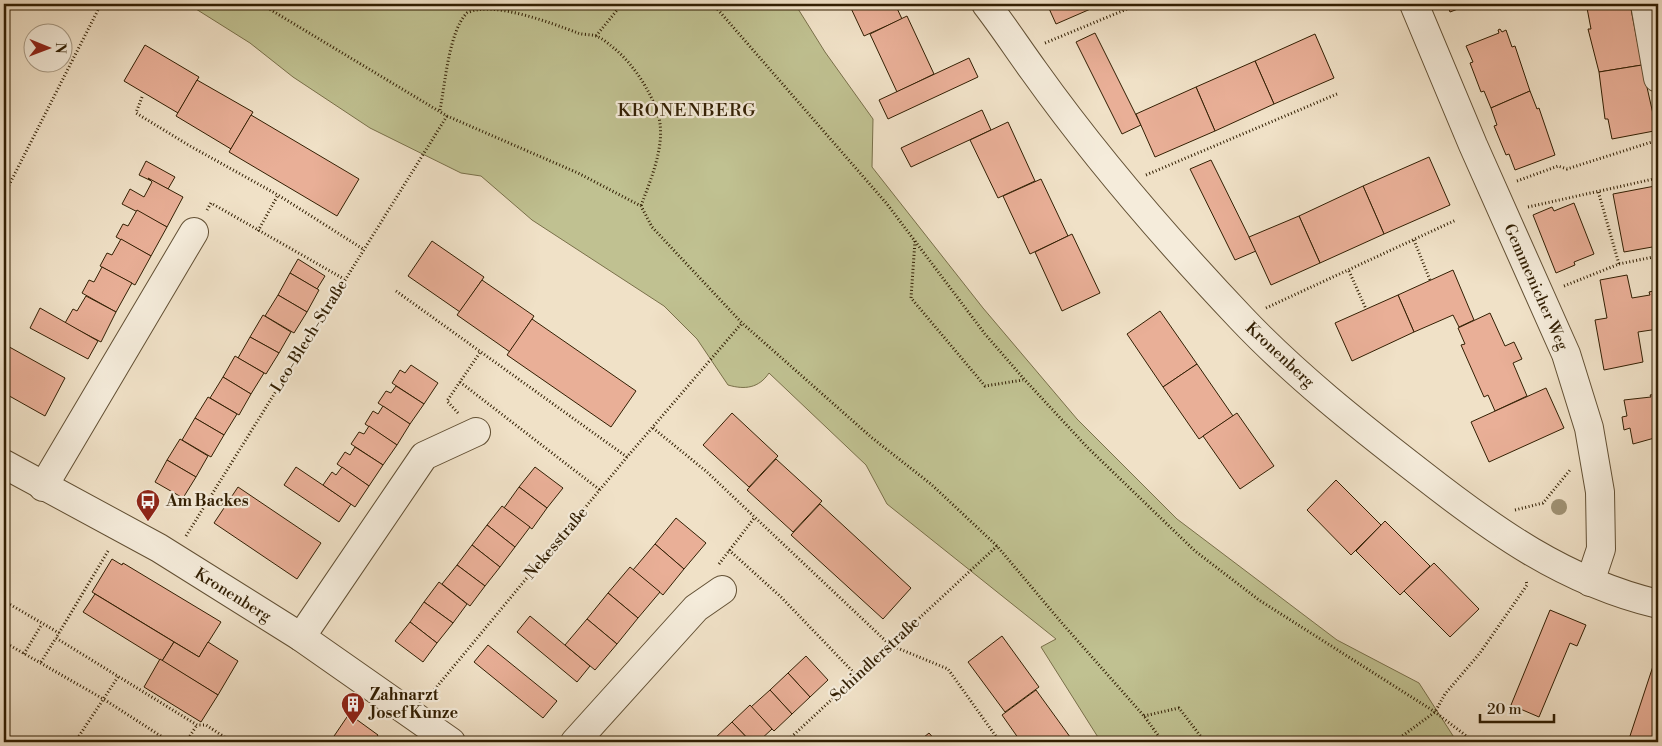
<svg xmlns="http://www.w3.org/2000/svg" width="1662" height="746" font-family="'Libre Bodoni',serif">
<rect width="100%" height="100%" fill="#f0e1c7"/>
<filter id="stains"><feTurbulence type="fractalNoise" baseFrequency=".004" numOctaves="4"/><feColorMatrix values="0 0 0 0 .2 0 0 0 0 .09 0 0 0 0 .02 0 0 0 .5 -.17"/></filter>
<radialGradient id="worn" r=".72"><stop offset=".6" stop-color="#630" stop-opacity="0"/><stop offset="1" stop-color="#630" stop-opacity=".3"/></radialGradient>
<!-- green -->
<path fill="#c0c191" stroke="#79704a" d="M188,4H795L825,52L873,119L872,167L983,308L1077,419L1177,519L1337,640L1419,683L1457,742H1101L1041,647L1056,639L887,504L866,465L769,373C759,388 745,390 728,385L697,339L664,306L532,220L481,176L461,173L370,128L293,77L250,43Z"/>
<!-- building -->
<g fill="#e9af97" stroke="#321f03">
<polygon points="849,4 895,4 902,19 864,36"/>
<polygon points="1047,4 1102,4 1056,24"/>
<polygon points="1447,4 1471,4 1450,12"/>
<polygon points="1609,4 1630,4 1642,65 1599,72 1588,29 1591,29 1587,8"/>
<polygon points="907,16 934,74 897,92 870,34"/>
<polygon points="1500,29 1502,32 1506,30 1512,47 1515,46 1530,91 1491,108 1484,91 1481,92 1470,63 1473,62 1466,46 1499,33 1498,30"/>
<polygon points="1095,33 1141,125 1122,134 1076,42"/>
<polygon points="1315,34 1334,78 1274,104 1255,61"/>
<polygon points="145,45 199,77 178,113 124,81"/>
<polygon points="969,58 978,77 888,119 879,100"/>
<polygon points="1255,61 1274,104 1215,131 1196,87"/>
<polygon points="1642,65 1653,114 1654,131 1612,139 1608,119 1605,119 1599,72"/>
<polygon points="197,80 253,112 231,149 176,116"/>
<polygon points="1196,87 1215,131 1155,157 1136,114"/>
<polygon points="1530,91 1537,109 1539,108 1555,155 1515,170 1509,154 1506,155 1494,126 1497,125 1491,108"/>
<polygon points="982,110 991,130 911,167 901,148"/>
<polygon points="251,115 359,179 337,216 229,152"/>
<polygon points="1008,122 1035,181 998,198 970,140"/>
<polygon points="1429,157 1450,205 1384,234 1363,186"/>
<polygon points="1211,160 1256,251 1235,260 1190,169"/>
<polygon points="146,161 175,177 168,189 139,175"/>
<polygon points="148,178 183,197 167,227 122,204 130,189 144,197 152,182"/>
<polygon points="1041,179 1068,236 1030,254 1003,196"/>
<polygon points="1363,186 1384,234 1320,263 1299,216"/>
<polygon points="1655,186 1658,202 1658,246 1624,252 1613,194"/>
<polygon points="1574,203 1594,254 1574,262 1575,265 1556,273 1533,215 1552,207 1554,211"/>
<polygon points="137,210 167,227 151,256 116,237 123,224 128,226"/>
<polygon points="1299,216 1320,263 1271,285 1249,237"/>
<polygon points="1072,234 1100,293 1062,311 1035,252"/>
<polygon points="121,239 151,256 135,285 100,266 107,253 112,255"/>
<polygon points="432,241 484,277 460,312 408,276"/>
<polygon points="298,259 325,276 317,289 290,273"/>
<polygon points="102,267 132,283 116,312 82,293 89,280 94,282"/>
<polygon points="1453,270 1474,320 1459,327 1453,315 1414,332 1398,295"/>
<polygon points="290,273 319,290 307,312 278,295"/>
<polygon points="1627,275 1632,298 1650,295 1649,292 1658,290 1658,329 1638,332 1643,362 1604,370 1595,320 1607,318 1600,280"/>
<polygon points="482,280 534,316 510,352 457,315"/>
<polygon points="278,295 307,312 294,333 265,316"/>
<polygon points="1398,295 1414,332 1352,361 1335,323"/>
<polygon points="86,296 116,312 101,342 65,323 73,309 77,311"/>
<polygon points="40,308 98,341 88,359 30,328"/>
<polygon points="1160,311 1197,364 1163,387 1127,334"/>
<polygon points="1490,313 1505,346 1514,342 1522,359 1513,363 1527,396 1495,411 1488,395 1484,397 1461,345 1465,344 1458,328"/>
<polygon points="263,315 291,332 279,353 250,337"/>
<polygon points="532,319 636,391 611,427 507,355"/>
<polygon points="250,337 279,353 266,374 238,358"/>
<polygon points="4,344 65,378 45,416 4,393"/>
<polygon points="235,356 264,373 251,394 223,377"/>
<polygon points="1197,364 1233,416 1199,439 1163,387"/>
<polygon points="411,365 438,383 424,404 392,383 400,370 405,373"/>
<polygon points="223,377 251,394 239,415 210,398"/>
<polygon points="396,386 424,404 410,424 378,403 386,391 391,393"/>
<polygon points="1546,388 1564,428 1489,462 1471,422"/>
<polygon points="1658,394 1658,437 1633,444 1630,428 1624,430 1622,417 1627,416 1624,400 1651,397 1650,395"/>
<polygon points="208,397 237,414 224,435 195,418"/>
<polygon points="383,406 410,424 397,445 365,424 373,411 378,414"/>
<polygon points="732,413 778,456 749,487 703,445"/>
<polygon points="1237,413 1274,466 1240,489 1203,436"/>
<polygon points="195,418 224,435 211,457 182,440"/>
<polygon points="369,426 397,445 383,465 351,444 359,432 364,434"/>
<polygon points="180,439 208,456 196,477 167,460"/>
<polygon points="355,447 383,465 369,486 337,464 345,452 350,455"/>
<polygon points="776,459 822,501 793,532 747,490"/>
<polygon points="167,460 196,477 183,498 155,482"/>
<polygon points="296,467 351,504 339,522 284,485"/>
<polygon points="342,467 369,486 355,507 323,485 332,472 336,475"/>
<polygon points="535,467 563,488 547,508 519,487"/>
<polygon points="1336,480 1381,525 1351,555 1307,510"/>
<polygon points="238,487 321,543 297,579 214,523"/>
<polygon points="519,487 547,508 532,529 504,508"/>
<polygon points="820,504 911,588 883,619 791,535"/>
<polygon points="502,506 530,527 515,547 487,525"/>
<polygon points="676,518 706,543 684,569 655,544"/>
<polygon points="1385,521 1430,566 1400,595 1356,551"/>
<polygon points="487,525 515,547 500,567 472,545"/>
<polygon points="655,544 684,569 663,595 633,570"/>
<polygon points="472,545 500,567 485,586 457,565"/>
<polygon points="112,559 122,565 123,563 221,622 199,657 92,592"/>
<polygon points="1434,563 1479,609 1450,637 1404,591"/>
<polygon points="457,565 485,586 470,606 442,584"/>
<polygon points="630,567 660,592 638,618 608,593"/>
<polygon points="439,582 467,604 453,623 424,602"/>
<polygon points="608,593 638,618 617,644 587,619"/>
<polygon points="95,594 174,642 162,661 83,612"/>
<polygon points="424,602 453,623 437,643 410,622"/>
<polygon points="1550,610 1586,625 1577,646 1570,643 1539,717 1511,705"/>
<polygon points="530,616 590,666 577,682 517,632"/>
<polygon points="587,619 617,644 595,670 565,645"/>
<polygon points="410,622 437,643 423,662 395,641"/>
<polygon points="1002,636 1039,687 1005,712 968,662"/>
<polygon points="174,642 199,657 208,642 238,661 218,695 162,661"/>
<polygon points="488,645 557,701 543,718 474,662"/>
<polygon points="1657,654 1658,742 1628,742"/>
<polygon points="806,656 828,680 810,697 788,673"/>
<polygon points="160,659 218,695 201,722 144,687"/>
<polygon points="788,673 810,697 792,714 770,690"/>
<polygon points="770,690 792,714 774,731 751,707"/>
<polygon points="1036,690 1073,741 1072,742 1021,742 1002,715"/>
<polygon points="750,705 772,729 758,742 751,742 732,722"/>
<polygon points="349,714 378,735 373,742 330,742"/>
<polygon points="732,722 751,742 717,742 714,739"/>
<polygon points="929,733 937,742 918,742"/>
</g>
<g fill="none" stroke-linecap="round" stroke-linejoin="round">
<!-- street casing -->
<g stroke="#625034" stroke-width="30">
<g id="street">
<path d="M986,4C1003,26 1018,49 1034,71C1096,158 1168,241 1241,318C1295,375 1357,424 1419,472C1493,530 1565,582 1658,604"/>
<polyline points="1414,4 1473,145 1566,354 1589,428 1600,492 1601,549 1590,582"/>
<polyline points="1645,4 1658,78"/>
<polyline points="4,464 159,548 301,637 451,742"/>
<polyline points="43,487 194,232"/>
<polyline points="301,637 424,456 476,432"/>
<polyline points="575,742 696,608 722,590"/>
</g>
</g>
<!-- path -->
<g stroke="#321f03" stroke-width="3" stroke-dasharray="1 2.5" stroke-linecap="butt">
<polyline points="261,4 447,116 578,173 641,206 652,227 742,323 871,437 932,485 997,546 1061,622 1144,716 1163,742"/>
<polyline points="713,4 887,204 985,334 1024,379 1087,447 1195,551 1259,600 1435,712 1469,738 1478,742"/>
<polyline points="596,36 622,4"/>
<polyline points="1045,43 1139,4"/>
<polyline points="142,97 136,113 190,146 278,195 363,249"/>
<path d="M440,110C445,84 449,31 467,13C492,0 551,23 578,33C583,35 590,34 596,36C602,38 610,45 615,49C633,64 649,89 657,111C668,141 651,178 641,206"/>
<polyline points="1146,175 1337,94"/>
<polyline points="1517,181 1558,166 1567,169 1658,140"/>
<polyline points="4,195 101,4"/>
<polyline points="1528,207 1658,178"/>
<polyline points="207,210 211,203 344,279"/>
<polyline points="258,231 278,195"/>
<polyline points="1414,240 1430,280"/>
<polyline points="915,241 911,298 985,386 1023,380"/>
<polyline points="1619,264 1658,256"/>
<polyline points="1349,271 1366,309"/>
<polyline points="1564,286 1619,264 1598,191"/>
<polyline points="396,291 627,457"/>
<polyline points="1266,308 1456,220"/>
<polyline points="460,382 600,490"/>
<polyline points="458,413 447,401 481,351"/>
<polyline points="653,428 707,472 890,645 948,669 1000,742"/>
<polyline points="1515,510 1543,503 1570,470"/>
<polyline points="186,536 447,116"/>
<polyline points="729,550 781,597 857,676"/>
<polyline points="108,551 56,638 197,725 206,725 232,742"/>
<polyline points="719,564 755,517"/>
<polyline points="4,601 59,633"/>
<polyline points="4,642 105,700 170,742"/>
<polyline points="24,654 42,624"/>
<polyline points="41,662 56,638"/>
<polyline points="430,695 627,457 742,323"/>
<polyline points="1144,716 1179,708 1205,742"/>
<polyline points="75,742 118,677"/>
<polyline points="186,742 197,725"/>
<polyline points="786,742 997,546"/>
<polyline points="1394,742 1435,712 1445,694 1480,653 1527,585 1526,580"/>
</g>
<!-- street -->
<use href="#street" stroke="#f5ecdb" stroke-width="28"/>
</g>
<!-- trees -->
<circle fill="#9f9173" cx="1559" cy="507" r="8"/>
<!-- icons -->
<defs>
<g id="bus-pin" transform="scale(1.25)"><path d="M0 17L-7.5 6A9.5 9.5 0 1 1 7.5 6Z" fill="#8f2418" stroke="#f5ecdb"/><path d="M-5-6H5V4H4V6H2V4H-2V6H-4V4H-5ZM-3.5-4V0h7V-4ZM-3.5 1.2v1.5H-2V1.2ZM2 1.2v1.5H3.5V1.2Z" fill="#fff"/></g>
<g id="building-pin" transform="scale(1.25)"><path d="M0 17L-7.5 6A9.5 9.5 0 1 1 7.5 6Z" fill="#8f2418" stroke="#f5ecdb"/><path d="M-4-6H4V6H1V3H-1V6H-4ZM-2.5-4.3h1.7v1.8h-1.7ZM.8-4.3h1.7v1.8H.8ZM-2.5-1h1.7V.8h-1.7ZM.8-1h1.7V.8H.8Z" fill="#fff"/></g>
</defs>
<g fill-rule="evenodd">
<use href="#bus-pin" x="148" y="501"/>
<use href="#building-pin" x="353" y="704"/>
</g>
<g text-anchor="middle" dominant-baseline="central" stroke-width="4.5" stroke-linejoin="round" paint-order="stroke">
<!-- street labels -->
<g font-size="16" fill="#321f03" stroke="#f5ecdb">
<text transform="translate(1536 287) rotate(66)">Gemmenicher Weg</text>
<text transform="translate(309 336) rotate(-58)">Leo-Blech-Straße</text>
<text transform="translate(1280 355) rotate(43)">Kronenberg</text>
<text transform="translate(556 543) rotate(-50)">Nekesstraße</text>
<text transform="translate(233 595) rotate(32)">Kronenberg</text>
<text transform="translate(875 659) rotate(-43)">Schindlerstraße</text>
</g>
<!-- poi labels -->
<g font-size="16" font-weight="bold" fill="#321f03" stroke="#f5ecdb" text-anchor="start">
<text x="166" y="501">Am Backes</text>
<text x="370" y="695">Zahnarzt<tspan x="370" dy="18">Josef Kunze</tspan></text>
</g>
<!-- neighbourhood labels -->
<g font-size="18" letter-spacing="1" fill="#321f03" stroke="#f5ecdb">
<text x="687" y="110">KRONENBERG</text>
</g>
</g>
<!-- margin -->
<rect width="1662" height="746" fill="none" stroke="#f0e1c7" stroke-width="20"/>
<rect x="5" y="5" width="1652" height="736" fill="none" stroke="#321f03" stroke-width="2.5"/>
<rect x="10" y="10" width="1642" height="726" fill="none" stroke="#321f03"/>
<!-- north arrow -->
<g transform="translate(48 48) rotate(91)"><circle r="24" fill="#f5ecdb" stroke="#a79a85"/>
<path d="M0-4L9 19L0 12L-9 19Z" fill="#8f2418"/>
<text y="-8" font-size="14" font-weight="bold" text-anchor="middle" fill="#321f03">N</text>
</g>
<!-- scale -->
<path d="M1480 714v8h74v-8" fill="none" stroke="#321f03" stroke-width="2.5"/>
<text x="1487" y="714" font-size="15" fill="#321f03" stroke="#f5ecdb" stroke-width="4" paint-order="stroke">20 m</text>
<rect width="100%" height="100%" filter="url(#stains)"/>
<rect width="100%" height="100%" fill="url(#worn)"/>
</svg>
